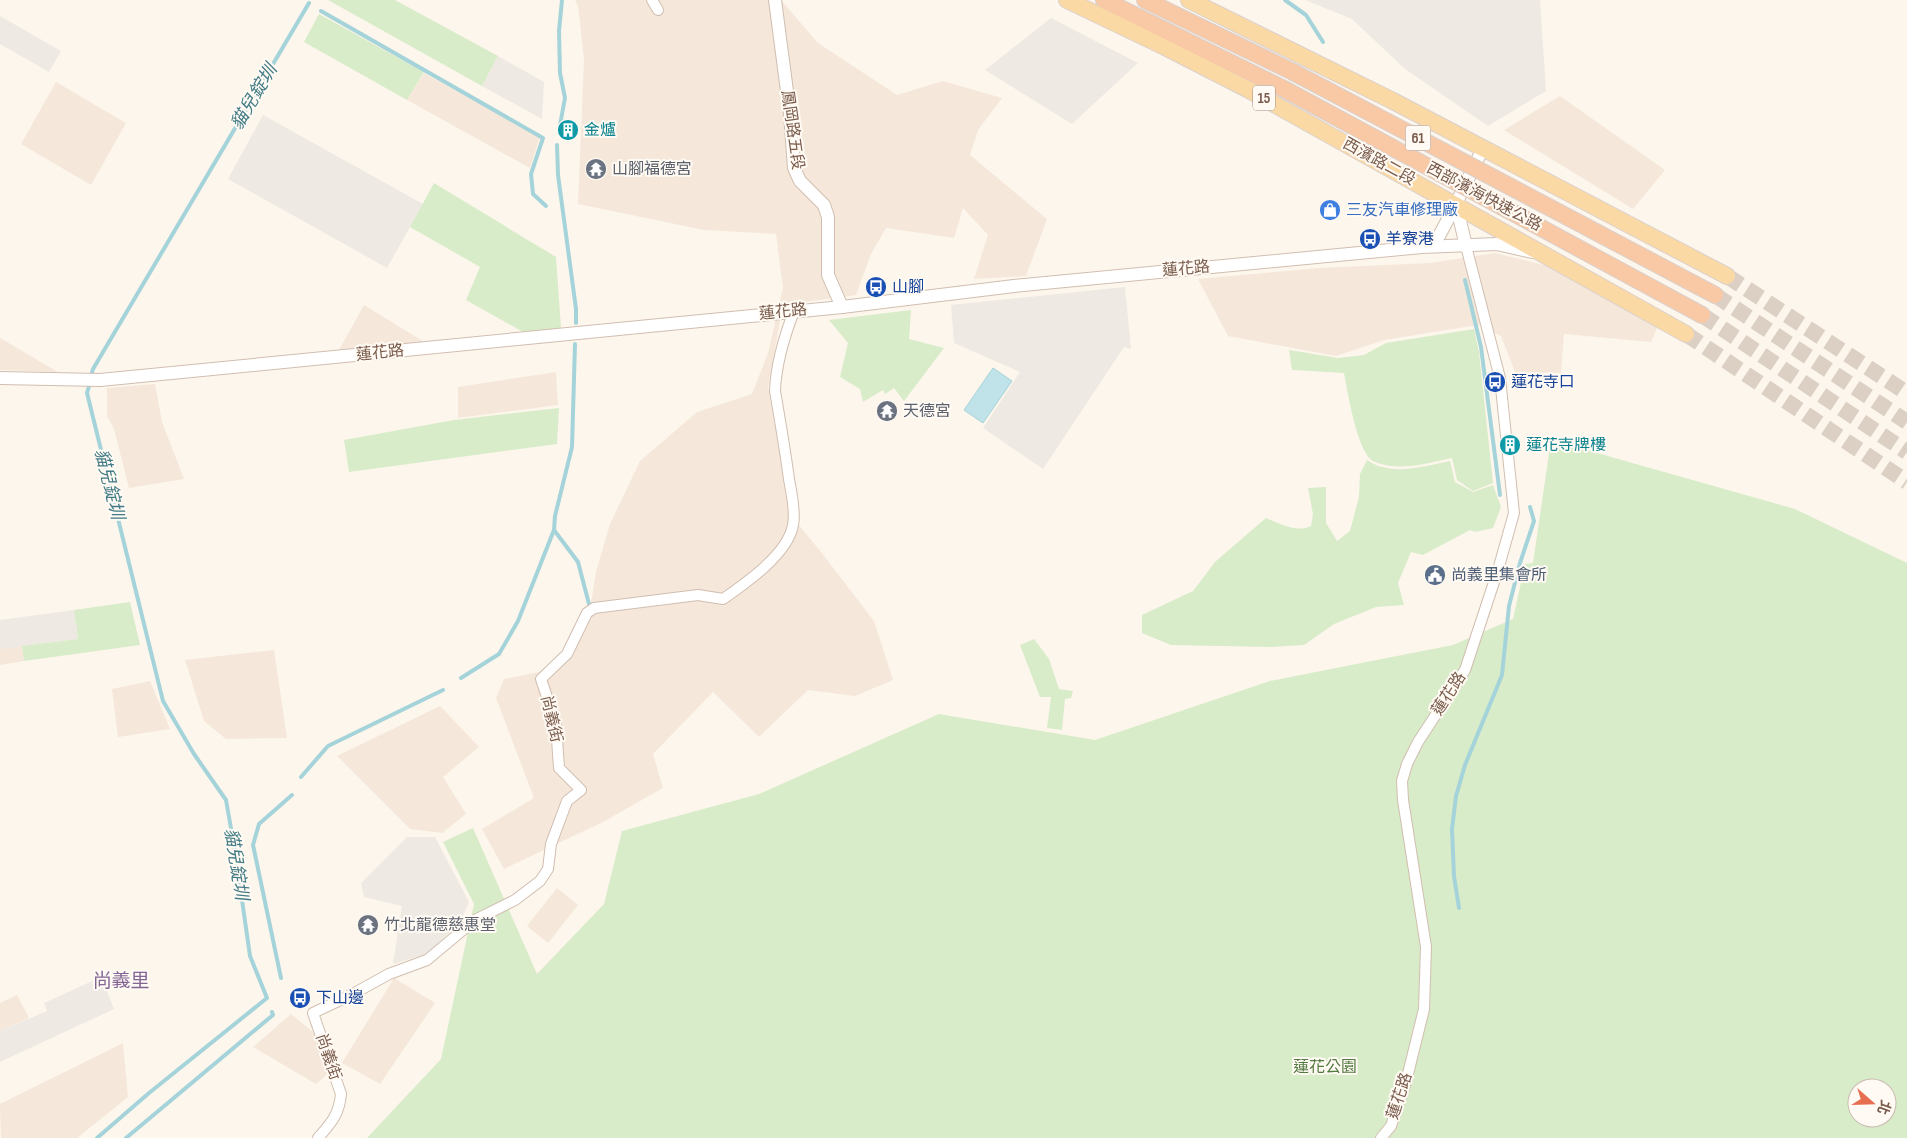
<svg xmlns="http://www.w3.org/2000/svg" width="1907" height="1138" font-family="'Sofia Sans Condensed','Noto Sans TC',sans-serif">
<rect width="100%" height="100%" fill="#fdf6ec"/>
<!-- residential -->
<g fill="#f5e8da">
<polygon points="575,0 781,0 818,43 897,95 943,81 1002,98 978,130 970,155 1047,219 1026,276 974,279 988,235 963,208 954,238 886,228 871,254 856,295 783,305 768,387 786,486 789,513 821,552 874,621 893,680 855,696 808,690 759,737 713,692 653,754 663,788 603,822 504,869 482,829 534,798 496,698 504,679 539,672 564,654 589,615 596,572 610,524 640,461 697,412 752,394 768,353 783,288 776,234 704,230 578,204 584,59 578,6"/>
<polygon points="424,73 540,137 530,168 407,100"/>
<polygon points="56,82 126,123 91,185 21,144"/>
<polygon points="1560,96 1665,170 1633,209 1504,130"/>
<polygon points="1495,253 1548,266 1658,326 1651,342 1564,334 1561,373 1515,372 1501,336 1478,325 1384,340 1336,356 1228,336 1198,279 1318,268 1430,263"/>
<polygon points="364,305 426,343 338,352"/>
<polygon points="0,338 58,372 0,370"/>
<polygon points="556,372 558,405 458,418 458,387"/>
<polygon points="155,384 162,422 184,479 129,488 114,429 107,416 107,388"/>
<polygon points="22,646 24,661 0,665 0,649"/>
<polygon points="274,650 287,738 226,739 204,721 185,660"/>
<polygon points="150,681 170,729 118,737 112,689"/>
<polygon points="440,706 479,747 443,777 466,814 442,833 410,829 337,756"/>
<polygon points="557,888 578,905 548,943 527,926"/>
<polygon points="394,978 435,1003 380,1084 342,1063"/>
<polygon points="17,995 29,1018 0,1031 0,1003"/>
<polygon points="291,1014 313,1032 331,1071 316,1084 253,1047"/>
<polygon points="123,1043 128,1097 77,1138 1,1138 0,1104"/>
</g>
<!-- industrial -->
<g fill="#efe9e4">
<polygon points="1305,0 1540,0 1546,91 1488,126 1405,69 1352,19"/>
<polygon points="0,16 61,51 49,72 0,44"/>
<polygon points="1051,18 1138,63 1072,124 985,70"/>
<polygon points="498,56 544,82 542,119 482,86"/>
<polygon points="263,115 423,204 387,268 228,179"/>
<polygon points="1125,287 1131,349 1124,347 1043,469 983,428 1020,372 954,343 951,305"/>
<polygon points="74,610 78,639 0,649 0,620"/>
<polygon points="407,837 435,837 469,902 461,921 427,954 393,964 402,906 364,897 361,883"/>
<polygon points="101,977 114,1009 0,1062 0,1031 47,1011 44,1003"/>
</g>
<!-- green -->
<g fill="#d8ecc9" fill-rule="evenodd">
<polygon points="328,0 395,0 498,56 482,86"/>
<polygon points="319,14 424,72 407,100 304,42"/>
<polygon points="434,183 556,257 561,328 523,332 466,300 480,267 410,227"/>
<polygon points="911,310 909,339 944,348 904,401 894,388 885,394 883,390 863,402 860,389 840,377 848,343 829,320"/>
<path d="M1474,329L1479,352L1493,483L1473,491L1457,480L1452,458C1428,463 1399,472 1375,462C1357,455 1348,392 1344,373L1292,370L1289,350L1338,358L1364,355L1386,343Z"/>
<polygon points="559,408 557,444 349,472 344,440 454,420"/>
<path d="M1551,440L1795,509L1907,563V1138H367L441,1059L474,904L443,842L473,828L537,974L604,904L622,831L759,794L939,714L1095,740L1270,681L1453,645L1513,619L1525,564L1533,563ZM1857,1088H1887V1118H1857Z"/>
<path d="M1367,460C1391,477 1425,466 1450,461L1455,482L1473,492L1493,485L1501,507L1493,528L1475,532L1470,530L1423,555L1411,552L1398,583L1404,605L1376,607L1334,624L1304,645L1270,647L1171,645L1142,633V615L1193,591L1215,562L1266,518C1280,524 1297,533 1311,526L1313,514L1308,488L1326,487V523L1337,541L1350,531L1359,497L1360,474Z"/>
<polygon points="130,602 140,645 24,661 22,646 78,639 74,610"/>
<polygon points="1034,639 1049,659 1059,689 1073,691 1071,698 1065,699 1062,730 1047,728 1051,697 1040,697 1020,645"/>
</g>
<!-- water -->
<polygon fill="#bfe3e8" stroke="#a5d3da" points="993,368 1012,381 983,423 964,410"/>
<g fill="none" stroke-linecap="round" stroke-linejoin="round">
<!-- stream -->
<g stroke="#a5d3da" stroke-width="4">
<polyline points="1285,0 1306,15 1323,42"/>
<polyline points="321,11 543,138 531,174 533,194 546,206"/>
<polyline points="560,125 565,98 560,73 559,31 562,0"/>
<polyline points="557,145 558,175 576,309 576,323"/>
<polyline points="1465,280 1481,347 1500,495"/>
<polyline points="575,344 572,447 555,516 554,530 578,562 589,604"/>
<polyline points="91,376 93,369 309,3"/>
<polyline points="90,383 87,393 163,701 194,754 226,800 235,851 250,956 267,998 149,1093 97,1138"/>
<polyline points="461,678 499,654 518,621 554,530"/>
<polyline points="301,777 328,746 443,690"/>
<polyline points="1459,908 1454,876 1452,829 1456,796 1465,765 1502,675 1509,606 1520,563 1534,521 1530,507"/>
<polyline points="281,978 253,845 259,824 292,795"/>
<polyline points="126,1138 273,1015 272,1012"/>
</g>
<!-- primary-tunnel -->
<g stroke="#dcd0c4" stroke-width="16" stroke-dasharray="16 8" stroke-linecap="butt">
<polyline points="1727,276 1907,393"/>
<polyline points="1686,334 1907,482"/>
</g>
<!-- trunk-tunnel -->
<g stroke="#dcd0c4" stroke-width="16" stroke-dasharray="16 8" stroke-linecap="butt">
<polyline points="1715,295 1907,422"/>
<polyline points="1702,315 1907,452"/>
</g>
<!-- minor casing -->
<g stroke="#d1beb0" stroke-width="12">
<g id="minor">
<polyline points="652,0 658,10"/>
<path d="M318,1138C331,1123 339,1115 341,1094L313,1013L351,995L389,974L427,960L475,920L515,900L540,881L548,869L551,844L567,801L581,790L559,768L556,724L541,679L567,654L587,613L594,608L698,595L723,599C746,583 788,554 793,525C796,512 791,491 789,479C785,449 780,420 775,391C776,363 784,337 794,311"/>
<polyline points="1381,1138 1391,1126 1406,1082 1424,1009 1426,947 1403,800 1402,781 1407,764 1418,742 1465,670 1498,570 1514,513 1500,378 1466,246"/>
</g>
</g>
<!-- tertiary casing -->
<g stroke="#d1beb0" stroke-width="14">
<g id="tertiary">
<polyline points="775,0 790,114 794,168 800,181 824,205 828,217 828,275 842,307"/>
<polyline points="1423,246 1439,236 1456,204"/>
<polyline points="1466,246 1456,204 1483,148"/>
<polyline points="0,378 100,380 141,376 842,307 1014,286 1422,247 1497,244 1532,252"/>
</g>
</g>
<!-- primary casing -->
<g stroke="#dad1cd" stroke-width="18">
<g id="primary">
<polyline points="1067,0 1165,47 1249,90 1686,334"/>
<polyline points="1189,0 1393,101 1727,276"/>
</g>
</g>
<!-- trunk casing -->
<g stroke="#dad1cd" stroke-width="18">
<g id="trunk">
<polyline points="1104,0 1284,89"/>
<polyline points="1145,0 1293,72"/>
<polyline points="1543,204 1715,295"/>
<polyline points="1532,223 1702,315"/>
</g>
</g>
<!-- minor -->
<use href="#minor" stroke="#fff" stroke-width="10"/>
<!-- tertiary -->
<use href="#tertiary" stroke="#fff" stroke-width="12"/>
<!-- primary -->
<use href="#primary" stroke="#fbd9a5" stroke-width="16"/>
<!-- trunk -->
<use href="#trunk" stroke="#f9c8a4" stroke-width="16"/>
<!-- trunk-bridge casing -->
<g stroke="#dad1cd" stroke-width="18" stroke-linecap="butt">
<g id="trunk-bridge">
<polyline points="1293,72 1543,204"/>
<polyline points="1284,89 1532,223"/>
</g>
</g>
<!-- trunk-bridge -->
<use href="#trunk-bridge" stroke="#f9c8a4" stroke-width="16"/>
</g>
<!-- icons -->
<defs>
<g id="building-disc" transform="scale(1.125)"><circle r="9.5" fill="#0f9aa8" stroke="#fffaf3"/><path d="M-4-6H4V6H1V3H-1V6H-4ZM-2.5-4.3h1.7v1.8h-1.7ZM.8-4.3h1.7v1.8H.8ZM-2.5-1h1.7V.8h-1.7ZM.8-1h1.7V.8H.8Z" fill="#fff"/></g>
<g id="temple-disc" transform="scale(1.125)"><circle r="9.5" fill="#6b7280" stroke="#fffaf3"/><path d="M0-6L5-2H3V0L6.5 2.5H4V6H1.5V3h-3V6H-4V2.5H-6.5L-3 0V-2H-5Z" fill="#fff"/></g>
<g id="shop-disc" transform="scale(1.125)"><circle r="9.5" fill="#3f7fe0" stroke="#fffaf3"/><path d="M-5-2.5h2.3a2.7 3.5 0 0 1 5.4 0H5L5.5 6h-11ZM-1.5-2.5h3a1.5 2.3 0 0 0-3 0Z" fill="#fff"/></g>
<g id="bus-disc" transform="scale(1.125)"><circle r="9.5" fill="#1a4fb4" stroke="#fffaf3"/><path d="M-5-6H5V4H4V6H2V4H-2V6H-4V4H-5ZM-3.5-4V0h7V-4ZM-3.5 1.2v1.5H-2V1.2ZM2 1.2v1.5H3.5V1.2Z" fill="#fff"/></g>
<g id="civic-disc" transform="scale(1.125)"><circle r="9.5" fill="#5c6f8a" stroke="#fffaf3"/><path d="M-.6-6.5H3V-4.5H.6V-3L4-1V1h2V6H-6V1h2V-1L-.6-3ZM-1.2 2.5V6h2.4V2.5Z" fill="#fff"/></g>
</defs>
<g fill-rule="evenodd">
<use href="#building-disc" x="568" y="130"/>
<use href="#temple-disc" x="596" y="169"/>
<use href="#shop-disc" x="1330" y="210"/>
<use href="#bus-disc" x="1370" y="239"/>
<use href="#bus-disc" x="876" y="287"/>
<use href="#bus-disc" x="1495" y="382"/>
<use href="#temple-disc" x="887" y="411"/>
<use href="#building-disc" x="1510" y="445"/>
<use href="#civic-disc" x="1435" y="575"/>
<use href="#temple-disc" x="368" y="925"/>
<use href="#bus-disc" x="300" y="998"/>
</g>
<g text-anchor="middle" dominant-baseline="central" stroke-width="4" stroke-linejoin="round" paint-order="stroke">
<!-- shield labels -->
<g fill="#fffaf3" stroke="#a28b7f" stroke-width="1">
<rect x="1253" y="85.5" width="22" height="25" rx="4"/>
<rect x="1405.5" y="125.5" width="25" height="25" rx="4"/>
</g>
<g font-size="15" font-weight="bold" fill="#7a5c4d">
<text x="1264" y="98">15</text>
<text x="1418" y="138">61</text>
</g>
<!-- culture labels -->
<g font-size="16" fill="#0d838f" stroke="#fffaf3" text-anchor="start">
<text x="584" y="130">金爐</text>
<text x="1526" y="445">蓮花寺牌樓</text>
</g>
<!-- street labels -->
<g font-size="16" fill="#7a5c4d" stroke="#fffaf3">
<text transform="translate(792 130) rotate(82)">鳳岡路五段</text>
<text transform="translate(1379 162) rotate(29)">西濱路二段</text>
<text transform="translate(1484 197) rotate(28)">西部濱海快速公路</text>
<text transform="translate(1186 269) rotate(-5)">蓮花路</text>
<text transform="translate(783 312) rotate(-6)">蓮花路</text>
<text transform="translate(380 353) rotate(-6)">蓮花路</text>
<text transform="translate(1449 694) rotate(-57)">蓮花路</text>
<text transform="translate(551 719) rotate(77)">尚義街</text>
<text transform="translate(328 1057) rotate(71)">尚義街</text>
<text transform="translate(1400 1096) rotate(-72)">蓮花路</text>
</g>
<!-- worship labels -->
<g font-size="16" fill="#5b616d" stroke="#fffaf3" text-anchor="start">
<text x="612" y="169">山腳福德宮</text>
<text x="903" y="411">天德宮</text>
<text x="384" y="925">竹北龍德慈惠堂</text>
</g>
<!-- shop labels -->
<g font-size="16" fill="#366cbe" stroke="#fffaf3" text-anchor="start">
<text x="1346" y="210">三友汽車修理廠</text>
</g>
<!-- transit labels -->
<g font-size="16" fill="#164399" stroke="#fffaf3" text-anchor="start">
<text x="1386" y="239">羊寮港</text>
<text x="892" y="287">山腳</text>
<text x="1511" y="382">蓮花寺口</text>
<text x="316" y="998">下山邊</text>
</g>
<!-- service labels -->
<g font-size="16" fill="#4e5e75" stroke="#fffaf3" text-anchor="start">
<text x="1451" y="575">尚義里集會所</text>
</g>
<!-- park labels -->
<g font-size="16" fill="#537a41" stroke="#fffaf3">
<text x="1325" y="1067">蓮花公園</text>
</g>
<!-- water labels -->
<g font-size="18" font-style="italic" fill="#437c86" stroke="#fffaf3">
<text transform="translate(254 97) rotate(-59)">貓兒錠圳</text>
<text transform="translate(109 484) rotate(76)">貓兒錠圳</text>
<text transform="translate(236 864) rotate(81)">貓兒錠圳</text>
</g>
<!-- quarter labels -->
<g font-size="19" fill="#846695" stroke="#fffaf3">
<text x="121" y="981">尚義里</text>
</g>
</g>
<!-- north arrow -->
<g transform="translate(1872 1103) rotate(110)"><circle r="24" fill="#fffaf3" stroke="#cabbb1"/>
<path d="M0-4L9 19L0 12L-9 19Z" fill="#e76f51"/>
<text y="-8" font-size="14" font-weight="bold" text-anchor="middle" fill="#7a5c4d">北</text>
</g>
</svg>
